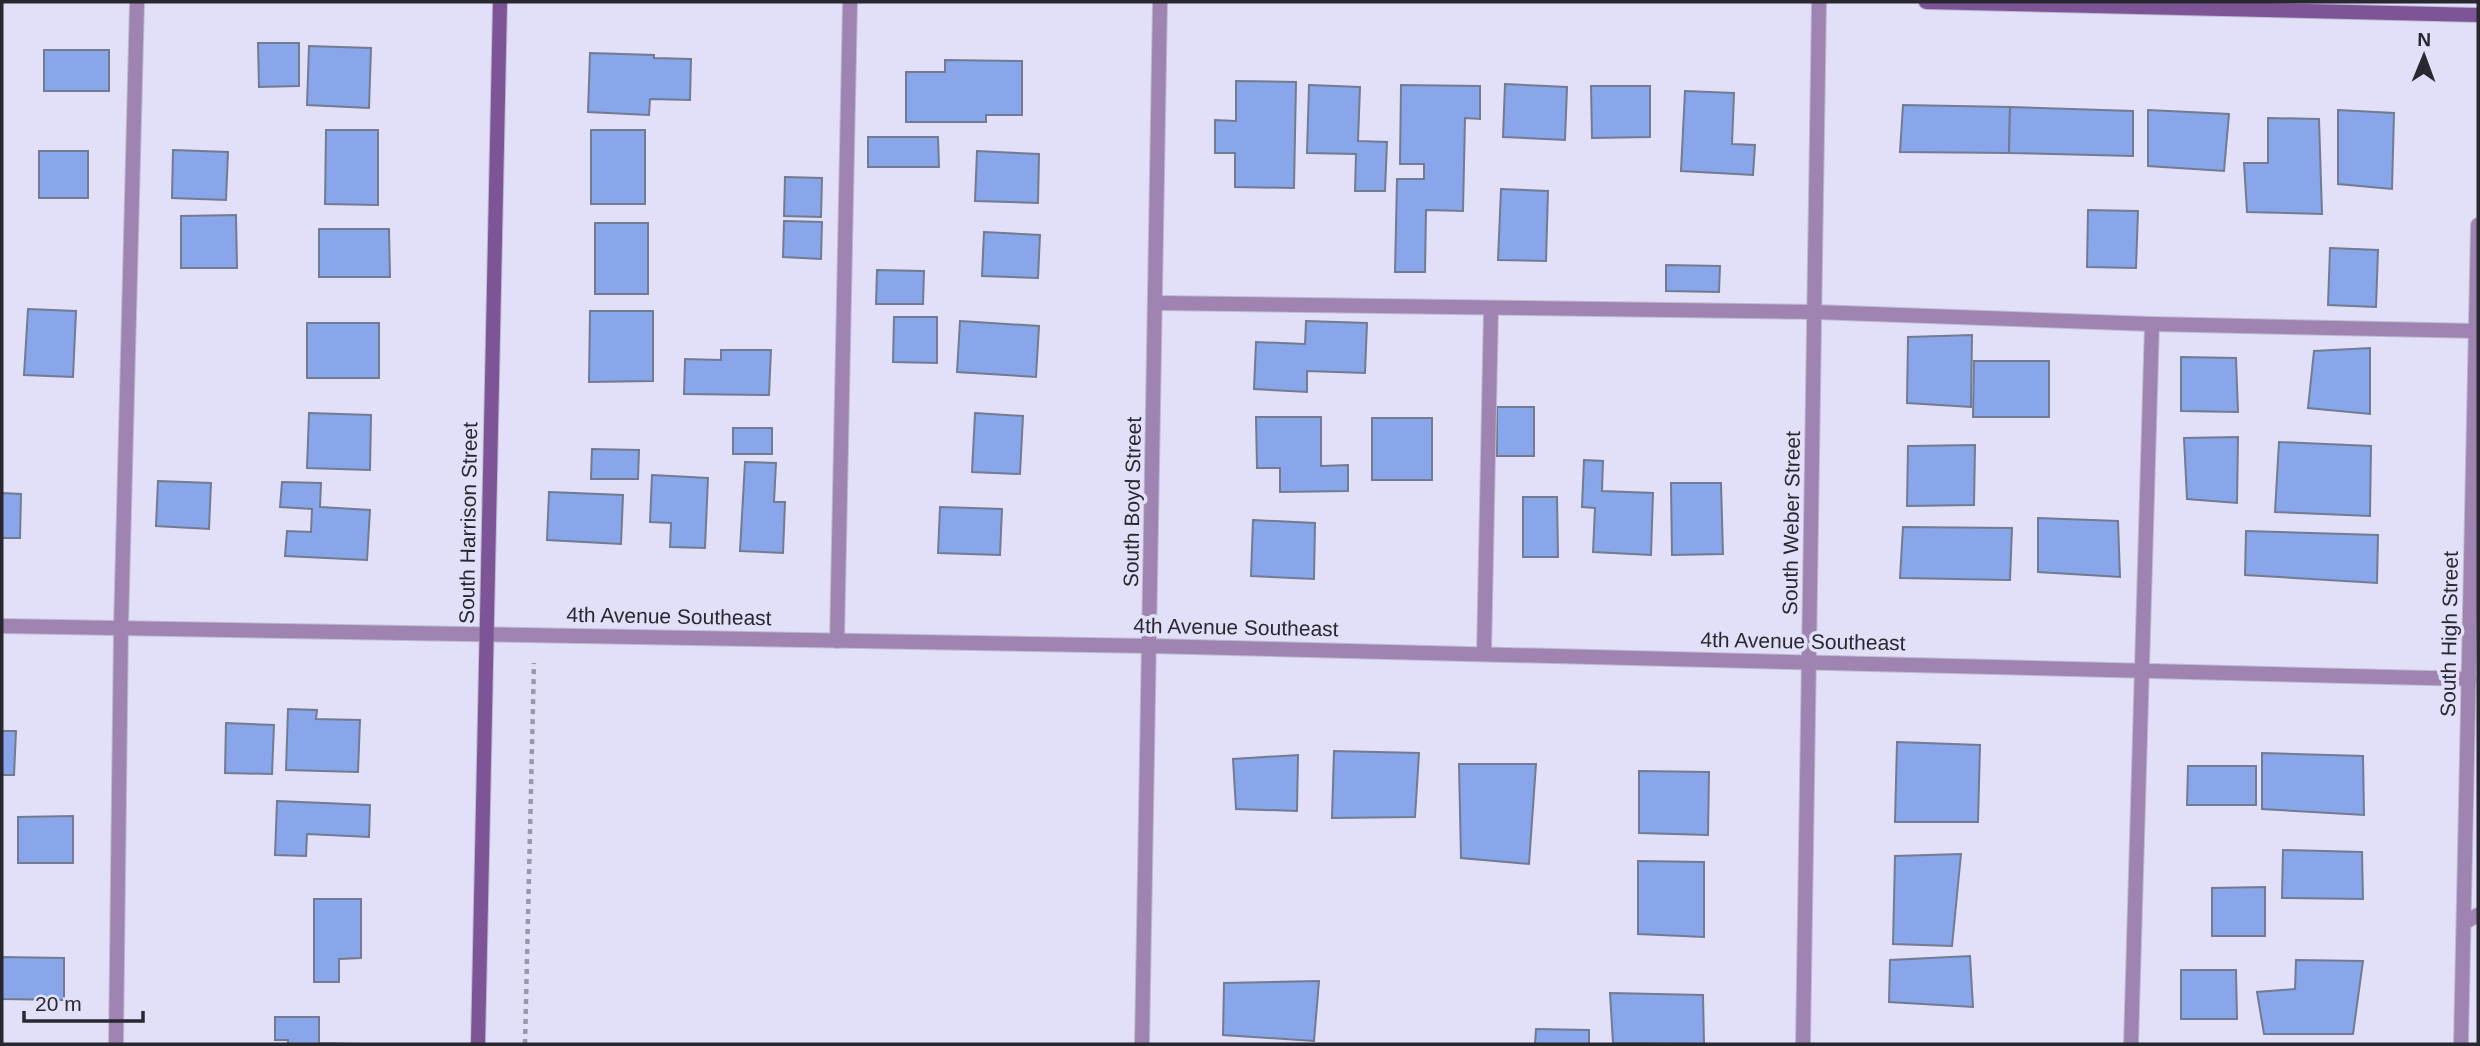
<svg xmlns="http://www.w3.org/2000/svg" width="2480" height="1046" font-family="Helvetica,sans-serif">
<rect width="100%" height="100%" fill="#e2e0f8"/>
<!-- building -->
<g fill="#89a6ea" stroke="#727b90" stroke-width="2">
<polygon points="258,43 299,43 299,86 259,87"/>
<polygon points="309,46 371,48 369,108 307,105"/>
<rect x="44" y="50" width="65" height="41"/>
<polygon points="590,53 654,55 654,58 691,59 690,100 650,99 649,115 588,112"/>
<polygon points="945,60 1022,61 1022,115 986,115 986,122 906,122 906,72 945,72"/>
<polygon points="1236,81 1296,82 1294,188 1235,187 1235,153 1215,153 1215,120 1236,121"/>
<polygon points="1505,84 1567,87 1565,140 1503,137"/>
<polygon points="1309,85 1360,87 1358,141 1387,142 1385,191 1355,191 1356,154 1307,153"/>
<polygon points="1401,85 1480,86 1480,119 1465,118 1463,211 1426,210 1425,272 1395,272 1397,179 1424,179 1424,164 1400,164"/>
<polygon points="1591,86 1650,86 1650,137 1592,138"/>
<polygon points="1685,91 1734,93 1732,144 1755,145 1753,175 1681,171"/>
<polygon points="1903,105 2010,107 2009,153 1900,152"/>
<polygon points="2010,107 2133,111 2133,156 2009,153"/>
<polygon points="2148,110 2229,114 2224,171 2148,166"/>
<polygon points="2338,110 2394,113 2392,189 2338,184"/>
<polygon points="2268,118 2319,119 2322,214 2247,212 2244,163 2268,163"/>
<polygon points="326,130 378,130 378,205 325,204"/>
<rect x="591" y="130" width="54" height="74"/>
<polygon points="868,137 938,137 939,167 868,167"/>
<polygon points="173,150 228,152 226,200 172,198"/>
<rect x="39" y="151" width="49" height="47"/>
<polygon points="977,151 1039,154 1038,203 975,201"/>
<polygon points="785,177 822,178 821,217 784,216"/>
<polygon points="1501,189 1548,191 1546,261 1498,260"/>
<polygon points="2088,210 2138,211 2136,268 2087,267"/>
<polygon points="236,215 237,268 181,268 181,216"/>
<polygon points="784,221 822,222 821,259 783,257"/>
<rect x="595" y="223" width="53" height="71"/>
<polygon points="319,229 389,229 390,277 319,277"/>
<polygon points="984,232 1040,235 1038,278 982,276"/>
<polygon points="2330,248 2378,250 2376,307 2328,305"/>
<polygon points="1666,265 1720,266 1719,292 1666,291"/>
<polygon points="877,270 924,271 923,304 876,304"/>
<polygon points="28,309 76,311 73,377 24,375"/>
<polygon points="590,311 653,311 653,381 589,382"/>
<polygon points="894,317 937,317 937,363 893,362"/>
<polygon points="960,321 1039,326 1036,377 957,372"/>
<polygon points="1306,321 1367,323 1365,373 1307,371 1307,392 1254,389 1256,342 1305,344"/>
<rect x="307" y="323" width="72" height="55"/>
<polygon points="1972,335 1971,407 1907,403 1908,337"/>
<polygon points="2370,348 2370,414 2308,408 2314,351"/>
<polygon points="721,350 771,350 769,395 684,394 685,359 721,360"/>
<polygon points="2181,357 2236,358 2238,412 2181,411"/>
<polygon points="1974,361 2049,361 2049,417 1973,417"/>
<rect x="1497" y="407" width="37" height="49"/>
<polygon points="309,413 371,415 370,470 307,468"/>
<polygon points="975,413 1023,416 1020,474 972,472"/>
<polygon points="1256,417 1321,417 1321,466 1348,465 1348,491 1280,492 1280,468 1257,468"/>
<rect x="1372" y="418" width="60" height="62"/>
<rect x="733" y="428" width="39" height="26"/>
<polygon points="2238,437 2237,503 2187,499 2184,438"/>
<polygon points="2279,442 2371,446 2370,516 2275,512"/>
<polygon points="1975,445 1974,505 1907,506 1908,446"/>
<polygon points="592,449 639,450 638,479 591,479"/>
<polygon points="1584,460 1603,461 1602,491 1653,493 1651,555 1593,552 1595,508 1582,507"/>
<polygon points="745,462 776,463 774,502 785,502 783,553 740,551"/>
<polygon points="652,475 708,478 705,548 670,547 671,523 650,522"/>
<polygon points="158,481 211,483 209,529 156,526"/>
<polygon points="282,482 321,483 320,507 370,510 367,560 285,556 287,531 311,532 312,509 280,507"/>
<polygon points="1671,483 1721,483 1723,554 1672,555"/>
<polygon points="549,492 623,495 621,544 547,540"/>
<polygon points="2,493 21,494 20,538 2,538"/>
<polygon points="1523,497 1557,497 1558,557 1523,557"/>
<polygon points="940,507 1002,509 1000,555 938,553"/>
<polygon points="2038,518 2118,521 2120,577 2038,572"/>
<polygon points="1253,520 1315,523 1314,579 1251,576"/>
<polygon points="1903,527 2012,528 2010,580 1900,578"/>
<polygon points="2246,531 2378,535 2377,583 2245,575"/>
<polygon points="288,709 317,710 316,719 360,720 358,772 286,770"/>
<polygon points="226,723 274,725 272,774 225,773"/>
<polygon points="2,731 16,731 14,775 2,775"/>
<polygon points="1897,742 1980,745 1978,822 1895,822"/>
<polygon points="1334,751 1419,753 1415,817 1332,818"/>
<polygon points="2262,753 2363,756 2364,815 2262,809"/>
<polygon points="1298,755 1297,811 1236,809 1233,759"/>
<polygon points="1459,764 1536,764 1529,864 1461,858"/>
<polygon points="2188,766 2256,766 2256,805 2187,805"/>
<polygon points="1639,771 1709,772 1708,835 1639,833"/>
<polygon points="277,801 370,805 369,837 307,834 306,856 275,855"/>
<polygon points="73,816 73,863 18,863 18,817"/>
<polygon points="2283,850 2362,852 2363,899 2282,898"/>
<polygon points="1961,854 1952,946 1893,944 1895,856"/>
<polygon points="1638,861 1704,862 1704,937 1638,934"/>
<polygon points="2265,887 2265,936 2212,936 2212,888"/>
<polygon points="314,899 361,899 361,958 339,959 339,982 314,982"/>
<polygon points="1970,956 1973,1007 1889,1002 1890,960"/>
<polygon points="2,957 64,958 64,1000 2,999"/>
<polygon points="2296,960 2363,961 2353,1034 2264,1034 2257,992 2295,989"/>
<polygon points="2181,970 2236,970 2237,1019 2181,1019"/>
<polygon points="1319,981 1314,1041 1223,1035 1224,983"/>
<polygon points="1610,993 1703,995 1704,1044 1613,1043"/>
<polygon points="275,1017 319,1017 319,1043 359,1044 288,1044 288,1040 275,1040"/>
<polygon points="1536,1029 1589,1030 1589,1044 1535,1044"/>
</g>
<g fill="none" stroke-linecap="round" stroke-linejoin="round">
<!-- lane casing -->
<g stroke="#bdbbd0" stroke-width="16">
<g id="lane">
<polyline points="1157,303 1815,312 2152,324 2478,331"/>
<polyline points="837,641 850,2"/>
<polyline points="1484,654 1491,308"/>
<polyline points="2465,922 2478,915"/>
<polyline points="116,1044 121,627 137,2"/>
<polyline points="2131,1044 2152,324"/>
</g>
</g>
<!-- street casing -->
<g stroke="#bdbbd0" stroke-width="16">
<g id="street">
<polyline points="2,626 1150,646 2469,679"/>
<polyline points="1142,1044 1160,2"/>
<polyline points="1803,1044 1819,2"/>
<polyline points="2461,1044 2478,225"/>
</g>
</g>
<!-- secondary casing -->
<g stroke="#bdbbd0" stroke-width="16">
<g id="secondary">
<polyline points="1926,2 2478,15"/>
<polyline points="478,1044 500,2"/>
</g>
</g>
<!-- path -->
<polyline stroke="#9998aa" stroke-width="4.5" stroke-dasharray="5 5" stroke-linecap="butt" points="525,1044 534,663"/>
<!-- lane -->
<use href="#lane" stroke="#9f83b1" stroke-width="14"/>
<!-- street -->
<use href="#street" stroke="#9f83b1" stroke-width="14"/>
<!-- secondary -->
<use href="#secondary" stroke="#7d5496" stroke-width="14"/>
</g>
<g text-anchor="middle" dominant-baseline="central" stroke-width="7" stroke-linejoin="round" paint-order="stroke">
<!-- street labels -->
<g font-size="21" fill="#292831" stroke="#e2e0f8">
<text transform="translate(1132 502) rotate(-89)">South Boyd Street</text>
<text transform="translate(468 523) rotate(-89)">South Harrison Street</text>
<text transform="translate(1791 523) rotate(-89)">South Weber Street</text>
<text transform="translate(669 616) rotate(1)">4th Avenue Southeast</text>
<text transform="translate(1236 627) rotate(1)">4th Avenue Southeast</text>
<text transform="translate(2449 634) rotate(-89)">South High Street</text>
<text transform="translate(1803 641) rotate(1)">4th Avenue Southeast</text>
</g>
</g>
<!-- border -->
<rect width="2480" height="1046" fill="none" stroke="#292831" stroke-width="7"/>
<!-- north arrow -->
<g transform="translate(2424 56) rotate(1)" stroke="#e2e0f8" stroke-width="5" paint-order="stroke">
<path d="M0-5L12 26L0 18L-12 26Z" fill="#292831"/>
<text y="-10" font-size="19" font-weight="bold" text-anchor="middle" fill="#292831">N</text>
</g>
<!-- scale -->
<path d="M24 1011v10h119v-10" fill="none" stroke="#292831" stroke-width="3.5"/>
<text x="35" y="1011" font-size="21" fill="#292831" stroke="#e2e0f8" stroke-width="5" paint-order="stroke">20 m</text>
</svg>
